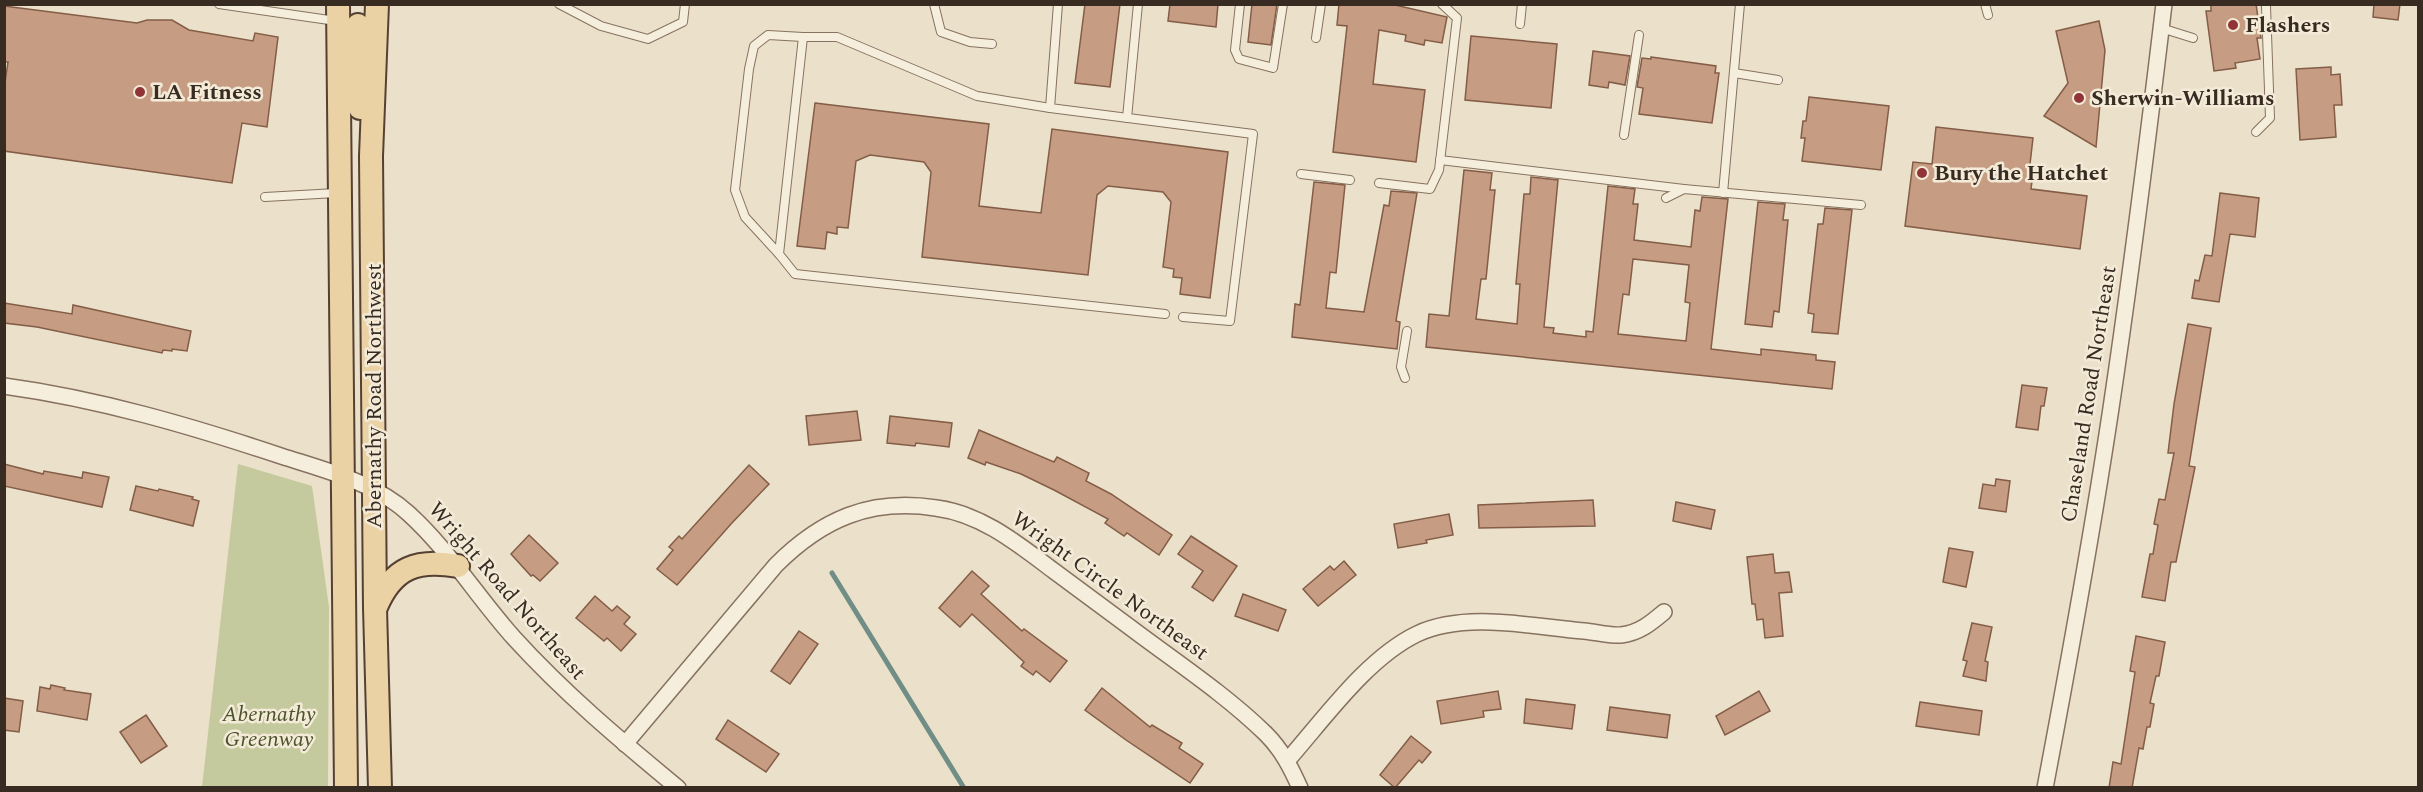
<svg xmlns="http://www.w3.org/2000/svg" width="2423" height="792" font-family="Spectral,serif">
<rect width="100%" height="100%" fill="#ebe0c9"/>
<!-- green -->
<polygon fill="#c5c99e" points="238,464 312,486 329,607 328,787 202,787"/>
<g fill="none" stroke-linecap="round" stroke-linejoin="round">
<!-- stream -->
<polyline stroke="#708e85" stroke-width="5" points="832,573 964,788"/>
</g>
<!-- building -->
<g fill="#c69c82" stroke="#835d47" stroke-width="1.5" fill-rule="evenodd">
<polygon points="1085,4 1120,4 1110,87 1075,83"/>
<polygon points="1170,4 1218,4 1216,27 1168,21"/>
<polygon points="1252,4 1277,4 1271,45 1248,42"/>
<polygon points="1339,4 1391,4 1447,17 1442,43 1425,40 1424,45 1405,41 1406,35 1379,30 1373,84 1425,90 1416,162 1333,152 1347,26 1337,25"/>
<polygon points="2211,4 2256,4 2261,38 2257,38 2260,59 2235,63 2236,68 2214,71 2206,11 2211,11"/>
<polygon points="2374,4 2400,4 2398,20 2373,17"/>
<polygon points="4,6 137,23 147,20 172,20 189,30 253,41 255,33 278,37 267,127 242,123 232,183 4,151 4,89 8,62 4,62"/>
<polygon points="2099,21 2105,50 2096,147 2044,116 2068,83 2056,31"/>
<polygon points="1471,36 1557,44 1551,108 1465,100"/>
<polygon points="1593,51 1630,56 1625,85 1609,82 1608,88 1589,85"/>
<polygon points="1651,57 1716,66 1715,73 1719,73 1712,123 1639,114 1643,88 1637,87 1642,58 1651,59"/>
<polygon points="2331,67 2331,75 2340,74 2342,105 2334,105 2336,137 2300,140 2296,69"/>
<polygon points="1809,97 1889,106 1881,170 1802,161 1805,138 1801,138 1803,121 1806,121"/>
<polygon points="815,103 989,124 979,206 1041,213 1052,129 1228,152 1210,298 1180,294 1182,278 1173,277 1174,269 1163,267 1171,202 1163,192 1108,186 1097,195 1088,275 922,257 931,172 924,162 870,155 856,161 848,228 837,227 837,234 827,232 825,249 797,246"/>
<polygon points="1936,127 2033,138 2029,173 2033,173 2031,189 2087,196 2080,249 1905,226 1913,162 1932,164"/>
<path d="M1464,170L1492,173L1490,190H1495L1486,279H1481L1476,319L1517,324L1520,284H1516L1524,194H1530L1531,177L1558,180L1544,327L1554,328L1553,333L1586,337V331L1593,332L1608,186L1635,189L1633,204H1638L1634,240L1691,247L1695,210L1700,211L1702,197L1728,199L1711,349L1761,355V349L1816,355V360L1835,362L1832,389L1426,347L1429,314L1449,316ZM1633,259L1689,265L1685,302L1690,303L1686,341L1618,334L1623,294L1629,295Z"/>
<polygon points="1314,182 1345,185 1336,273 1330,272 1326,308 1364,312 1384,205 1389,206 1391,191 1417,193 1396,321 1400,322 1397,349 1292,337 1295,304 1300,305"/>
<polygon points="2220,193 2259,198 2255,237 2230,234 2219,302 2192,298 2195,280 2199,281 2205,255 2212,256"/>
<polygon points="1758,202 1785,204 1783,220 1788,220 1779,312 1774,311 1772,327 1745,324"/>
<polygon points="1825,208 1852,210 1838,334 1812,332 1814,314 1808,313 1818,224 1823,224"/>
<polygon points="4,303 72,314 73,305 191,331 187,351 172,349 172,351 163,350 162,353 37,327 4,323"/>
<polygon points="2188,324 2211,328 2189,466 2195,467 2176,562 2171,562 2165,601 2142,597 2150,554 2153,554 2158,525 2154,524 2159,499 2165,500 2174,453 2168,453 2174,404"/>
<polygon points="2022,385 2047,388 2044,406 2041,406 2038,430 2016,427"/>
<polygon points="857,411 861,440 809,445 806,416"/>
<polygon points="890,416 952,423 949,447 916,443 915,446 887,443"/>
<polygon points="979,430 1054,462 1057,457 1089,473 1086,481 1111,494 1172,535 1159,555 1127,533 1124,536 1105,523 1108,519 1054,490 1021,474 986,462 985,465 968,458"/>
<polygon points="4,464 43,474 44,471 82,478 83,472 109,477 102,507 4,486"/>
<polygon points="749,465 769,484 731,524 677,585 657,569 673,550 669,547 679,536 682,539"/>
<polygon points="1996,479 2010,481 2006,512 1979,508 1983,484 1995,486"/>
<polygon points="136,486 158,491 159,489 193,497 192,499 199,501 193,526 130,510"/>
<polygon points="1593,500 1595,526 1479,528 1478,505"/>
<polygon points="1676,502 1715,510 1711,529 1673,521"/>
<polygon points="1449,514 1453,535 1426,540 1427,543 1398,548 1394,524"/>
<polygon points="529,535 558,563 540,581 533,575 531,576 511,554"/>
<polygon points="1191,536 1237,566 1213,601 1192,587 1203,571 1178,554"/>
<polygon points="1949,548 1973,552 1966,587 1943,582"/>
<polygon points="1773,554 1775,573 1789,572 1792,592 1779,593 1783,636 1765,638 1763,619 1757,620 1755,604 1752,604 1747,557"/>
<polygon points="1344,561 1356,575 1318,606 1303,589 1330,566 1334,570"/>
<polygon points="972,571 989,586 981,594 1022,631 1024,629 1067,661 1050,682 1036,671 1033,675 1021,666 1024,662 972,614 960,627 939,608"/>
<polygon points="1243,594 1286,610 1278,631 1235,616"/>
<polygon points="595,596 612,611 617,606 630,617 624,624 636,634 621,651 607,638 604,641 576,618"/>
<polygon points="1972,623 1992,627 1985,661 1988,662 1986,681 1963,676 1967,661 1963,660"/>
<polygon points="799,631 818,644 790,684 771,671"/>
<polygon points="2136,636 2165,642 2159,676 2156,676 2150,703 2154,704 2150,727 2147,727 2143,749 2139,748 2132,788 2109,788 2113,762 2121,764 2135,672 2130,671"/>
<polygon points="51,685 65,688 64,690 91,694 87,720 37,711 40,687 50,689"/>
<polygon points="1102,688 1150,727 1152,725 1182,743 1179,748 1203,764 1190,783 1126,740 1085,710"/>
<polygon points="1498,691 1501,709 1483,711 1484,717 1441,724 1437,701"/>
<polygon points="1759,691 1770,711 1725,735 1716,716"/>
<polygon points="4,698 23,701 19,732 4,730"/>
<polygon points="1526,699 1575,705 1572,729 1524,723"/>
<polygon points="1920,702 1982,711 1979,735 1916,726"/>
<polygon points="1610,707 1670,715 1667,738 1607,730"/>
<polygon points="146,715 167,746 141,763 120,732"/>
<polygon points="728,720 779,754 766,772 716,739"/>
<polygon points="1411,736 1431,752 1422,763 1419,760 1395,788 1380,775"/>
</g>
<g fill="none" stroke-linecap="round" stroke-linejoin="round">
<!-- lane casing -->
<g stroke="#86725f" stroke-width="10">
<g id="lane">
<polyline points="219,4 336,21"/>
<polyline points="559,4 601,26 648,39 683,22 685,4"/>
<polyline points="934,4 941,32 970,42 992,44"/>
<polyline points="1058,4 1050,108 1253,134 1230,321 1183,317"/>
<polyline points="1240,4 1235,50 1239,59 1273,68 1283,4"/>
<polyline points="1985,4 1988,15"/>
<polyline points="1520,24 1522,4"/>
<polyline points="2161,28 2193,38"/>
<polyline points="1316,38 1321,4"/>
<polyline points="1734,73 1778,80"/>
<polyline points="1050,108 977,96 837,37 803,37 779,254 795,274 1165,314"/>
<polyline points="1127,118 1138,4"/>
<polyline points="2256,132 2270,118 2266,6"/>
<polyline points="1624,135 1639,35"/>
<polyline points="1440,160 1684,189"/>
<polyline points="1301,174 1350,180"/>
<polyline points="1379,183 1430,189 1439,170 1457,18 1442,4"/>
<polyline points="1723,193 1740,4"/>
<polyline points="265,197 336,193"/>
<polyline points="1666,198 1684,189 1861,205"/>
<polyline points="779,254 745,217 735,190 749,69 754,46 768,35 803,37"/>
<polyline points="1405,378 1401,367 1407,331"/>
</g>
</g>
<!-- street casing -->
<g stroke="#86725f" stroke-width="18">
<g id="street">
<path d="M4,386C99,399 191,426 281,456C324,470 374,482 408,513C449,550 477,597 514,638C564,693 620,740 678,788"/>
<path d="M625,744L776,565C822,519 870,498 936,508C982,514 1018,544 1054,571C1080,590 1105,609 1131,628C1176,662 1225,694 1266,734C1282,750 1291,768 1300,788"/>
<path d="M1287,761C1324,719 1367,658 1417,634C1466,611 1533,627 1584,631C1596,632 1609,636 1621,635C1639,633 1651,623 1664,612"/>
<path d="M2045,788C2069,661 2092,535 2111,408C2131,274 2148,139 2164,4"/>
</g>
</g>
<!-- primary casing -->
<g stroke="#554133" stroke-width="26">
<g id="primary">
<polyline points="338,4 346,788"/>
<polyline points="377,4 371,156 375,608 380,788"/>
<polyline points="358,25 360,108"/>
<path d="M376,607C393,567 417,559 458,566"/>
</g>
</g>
<!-- lane -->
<use href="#lane" stroke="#f6eedc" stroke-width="8"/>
<!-- street -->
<use href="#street" stroke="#f6eedc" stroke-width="15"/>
<!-- primary -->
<use href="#primary" stroke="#ead2a5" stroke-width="22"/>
</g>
<!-- markers -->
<g fill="#903438" stroke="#f3ead8" stroke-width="2">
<circle cx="2233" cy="25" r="6"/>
<circle cx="140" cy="92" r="6"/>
<circle cx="2079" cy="98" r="6"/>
<circle cx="1922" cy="173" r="6"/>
</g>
<g text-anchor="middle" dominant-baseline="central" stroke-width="5" stroke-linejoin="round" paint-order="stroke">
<!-- poi labels -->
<g font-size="22" font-weight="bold" fill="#382b21" stroke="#f3ead8" text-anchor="start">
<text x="2245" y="25">Flashers</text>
<text x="152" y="92">LA Fitness</text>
<text x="2091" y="98">Sherwin-Williams</text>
<text x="1934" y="173">Bury the Hatchet</text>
</g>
<!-- street labels -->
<g font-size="22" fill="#382b21" stroke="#f3ead8">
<text transform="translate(2089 394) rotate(-81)">Chaseland Road Northeast</text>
<text transform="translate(374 396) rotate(-90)">Abernathy Road Northwest</text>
<text transform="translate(1110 586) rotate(36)">Wright Circle Northeast</text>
<text transform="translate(507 591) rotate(49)">Wright Road Northeast</text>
</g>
<!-- park labels -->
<g font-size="22" font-style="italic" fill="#4a532a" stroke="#f3ead8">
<text x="269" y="714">Abernathy<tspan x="269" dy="25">Greenway</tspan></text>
</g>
</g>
<!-- border -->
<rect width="2423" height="792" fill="none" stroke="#382b21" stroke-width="12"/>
</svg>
